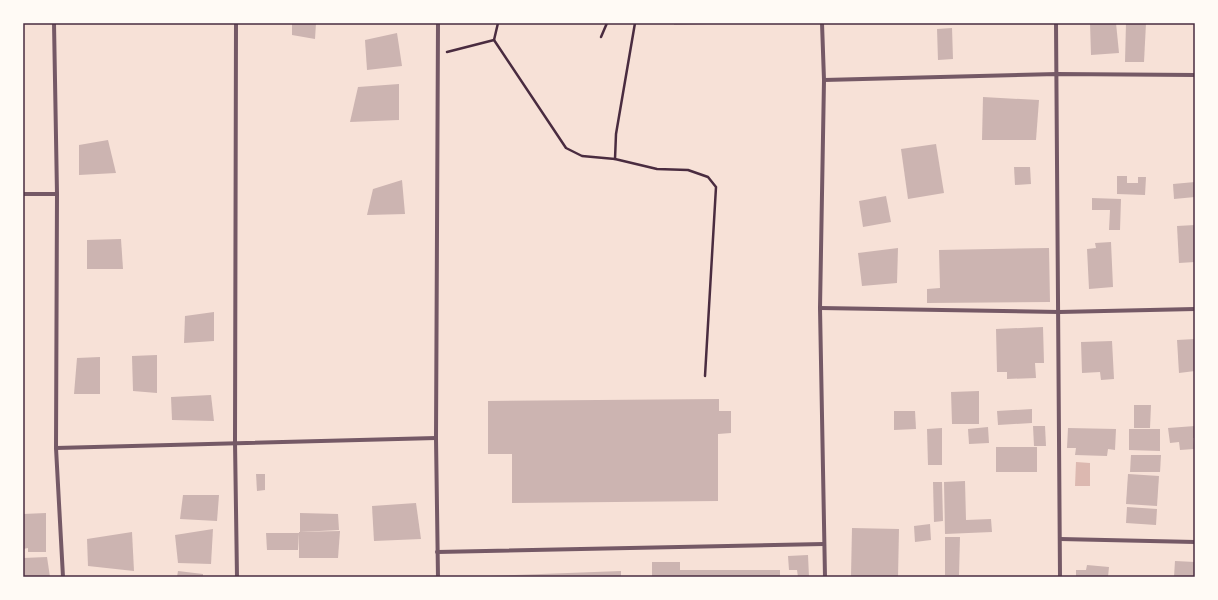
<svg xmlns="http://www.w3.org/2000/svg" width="1218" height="600" font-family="Cabin,sans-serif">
<rect width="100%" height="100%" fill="#f7e1d7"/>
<!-- water -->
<polygon fill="#dcb8b0" points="1076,462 1090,463 1090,486 1075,486"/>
<!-- building -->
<g fill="#ccb4b1">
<polygon points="292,23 316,23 315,39 292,35"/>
<polygon points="674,23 706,23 707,24 674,25"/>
<polygon points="1090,23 1116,23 1119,53 1091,55"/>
<polygon points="1126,23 1146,23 1144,62 1125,62"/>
<polygon points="952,28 953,59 938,60 937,29"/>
<polygon points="397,33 402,66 367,70 365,40"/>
<polygon points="399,84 399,120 350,122 358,87"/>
<polygon points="983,97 1039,100 1036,140 982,140"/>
<polygon points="108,140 116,173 79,175 79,145"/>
<polygon points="936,144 944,193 908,199 901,149"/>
<polygon points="1014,167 1030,167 1031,184 1015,185"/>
<polygon points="1117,176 1127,176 1127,183 1138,183 1138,177 1146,177 1145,195 1117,194"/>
<polygon points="402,180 405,214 367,215 373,189"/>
<polygon points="1195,182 1195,197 1174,199 1173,184"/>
<polygon points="886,196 891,222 863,227 859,201"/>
<polygon points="1092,198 1121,199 1120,230 1109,230 1110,210 1092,210"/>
<polygon points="1195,225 1195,262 1179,263 1177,226"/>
<polygon points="121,239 123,269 87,269 87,240"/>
<polygon points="1111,242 1113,287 1089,289 1087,249 1096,248 1095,243"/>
<polygon points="898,248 897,283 862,286 858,253"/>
<polygon points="1049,248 1050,302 927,303 927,289 940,288 939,250"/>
<polygon points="214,312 214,341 184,343 185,316"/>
<polygon points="1043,327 1044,363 1035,363 1036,378 1007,379 1007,372 997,372 996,329"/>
<polygon points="1195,339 1195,371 1179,373 1177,340"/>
<polygon points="1112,341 1114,379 1101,380 1100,372 1082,373 1081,342"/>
<polygon points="157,355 157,393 133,391 132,356"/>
<polygon points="100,357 100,394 74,394 77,358"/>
<polygon points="979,391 979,424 952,424 951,392"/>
<polygon points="211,395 214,421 172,420 171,397"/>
<polygon points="719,399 719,411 731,411 731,433 718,434 718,501 512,503 512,454 488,454 488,401"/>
<polygon points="1134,405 1151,405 1150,428 1134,428"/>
<polygon points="1032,409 1032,423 998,425 997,411"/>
<polygon points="894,411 915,411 916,429 894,430"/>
<polygon points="1033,426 1045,426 1046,446 1034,446"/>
<polygon points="1195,426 1195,438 1193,438 1194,449 1180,450 1179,442 1170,443 1168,428"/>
<polygon points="988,427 989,443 969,444 968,429"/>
<polygon points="942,428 942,465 928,465 927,429"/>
<polygon points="1068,428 1116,429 1115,450 1108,449 1107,456 1075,455 1076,448 1067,448"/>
<polygon points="1129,429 1160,429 1160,451 1129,450"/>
<rect x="996" y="447" width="41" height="25"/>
<polygon points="1131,455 1161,455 1160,472 1130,472"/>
<polygon points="256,474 265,474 265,490 257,491"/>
<polygon points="1128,474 1159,476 1157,506 1126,504"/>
<polygon points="965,481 966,520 991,519 992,532 945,534 944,482"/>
<polygon points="933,482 942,482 943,521 934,522"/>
<polygon points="183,495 219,495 217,521 180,519"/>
<polygon points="416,503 421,539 374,541 372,506"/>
<polygon points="1127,507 1157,509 1156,525 1126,523"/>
<polygon points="46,513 46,552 28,552 28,548 23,549 23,514"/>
<polygon points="300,513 338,514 339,530 300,532"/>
<polygon points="930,524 931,540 915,542 914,526"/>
<polygon points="852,528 899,529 898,577 851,576"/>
<polygon points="213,529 211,564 178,563 175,535"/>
<polygon points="340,531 338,558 299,558 299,532"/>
<polygon points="132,532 134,571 88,566 87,539"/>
<polygon points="266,533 299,533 298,550 267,550"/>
<polygon points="945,537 960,537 959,575 945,575"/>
<polygon points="808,555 809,577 798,577 797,570 789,570 788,556"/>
<polygon points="47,557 50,577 23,577 23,558"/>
<polygon points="1175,561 1195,562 1195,577 1174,577"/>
<polygon points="652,562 680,562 680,570 780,570 780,577 652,577"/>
<polygon points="1087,565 1109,567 1108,577 1076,577 1076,570 1086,570"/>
<polygon points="178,571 203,574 203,577 177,577"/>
<polygon points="621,571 621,577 490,577 490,576"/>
</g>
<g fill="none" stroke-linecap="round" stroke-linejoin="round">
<!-- path -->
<g stroke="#4a2c40" stroke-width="2.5">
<polyline points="635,23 616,134 615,159 657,169 688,170 708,177 716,187 705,376"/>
<polyline points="601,37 607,23"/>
<polyline points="494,40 498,23"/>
<polyline points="447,52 494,40 566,148 582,156 615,159"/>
</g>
<!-- minor -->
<g stroke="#755966" stroke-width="4">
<polyline points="54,23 57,194 56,448 63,577"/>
<polyline points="236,23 235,442 237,577"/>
<polyline points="438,23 436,438 438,577"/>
<polyline points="822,23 824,80 820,308 825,577"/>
<polyline points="1056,23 1060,577"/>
<polyline points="824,80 1057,74 1195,75"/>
<polyline points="23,194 57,194"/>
<polyline points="820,308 1059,312 1195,309"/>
<polyline points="56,448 436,438"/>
<polyline points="1060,539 1195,542"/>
<polyline points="437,552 824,544"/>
</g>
</g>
<!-- border -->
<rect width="1218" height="600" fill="none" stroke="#fffaf5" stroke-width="48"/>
<rect x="24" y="24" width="1170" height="552" fill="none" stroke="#4a2c40" stroke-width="1.5"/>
</svg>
